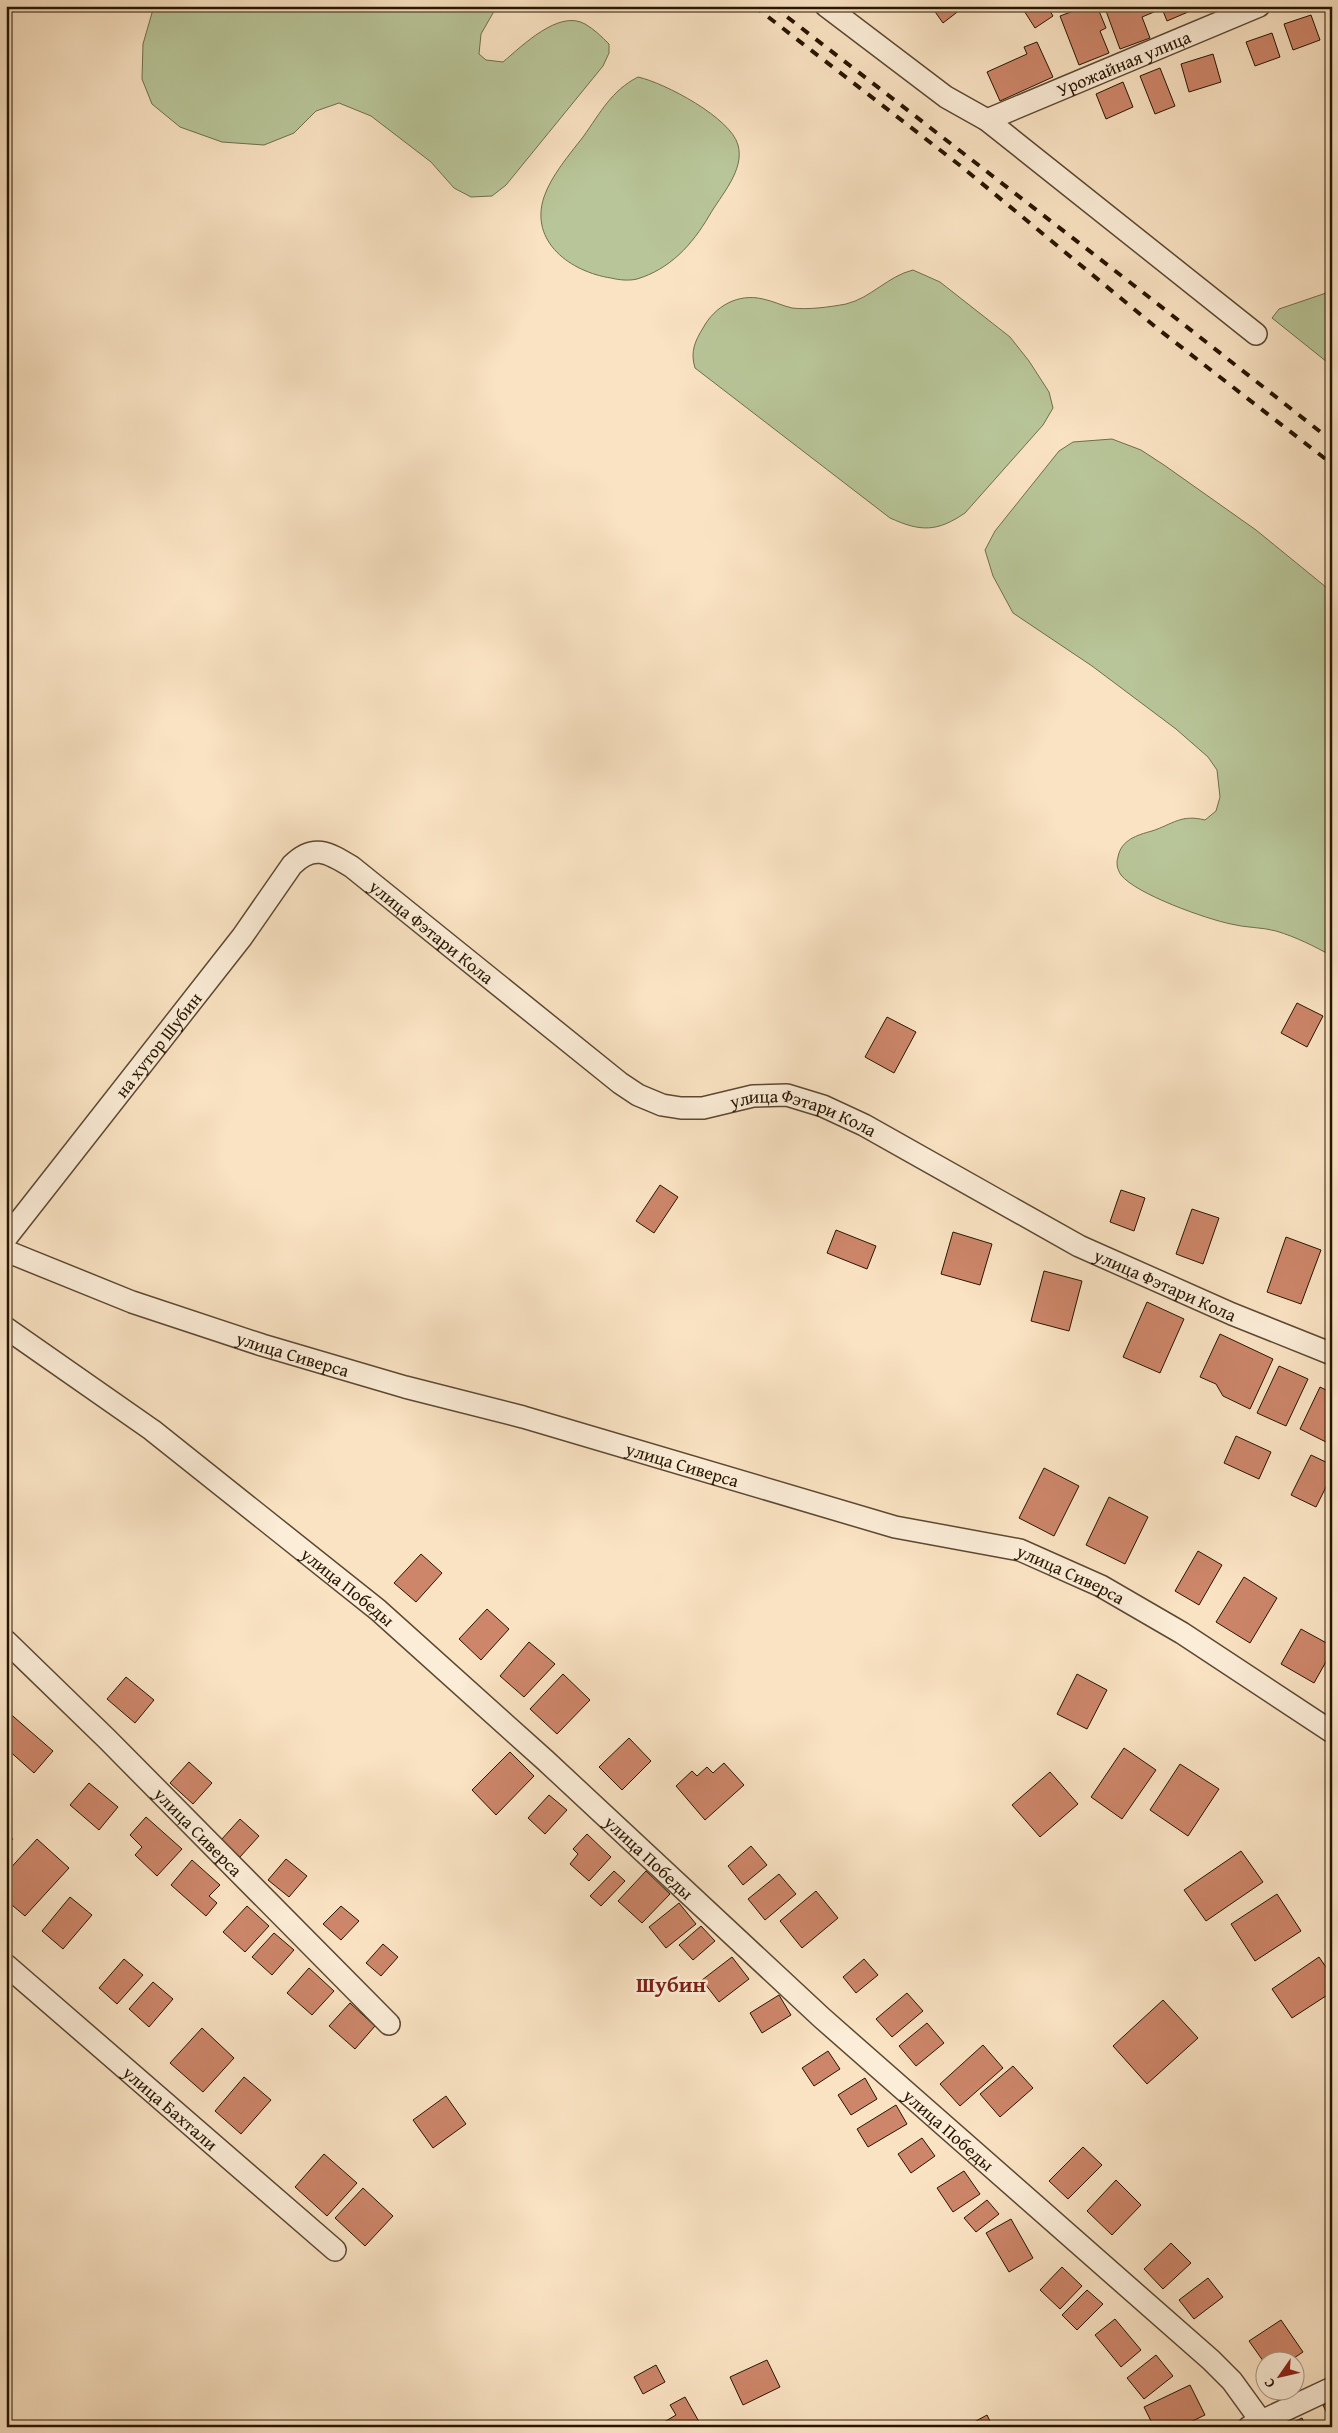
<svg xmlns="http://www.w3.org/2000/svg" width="1338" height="2433" font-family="'Gentium Book Plus',serif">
<rect width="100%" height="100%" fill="#fae3c3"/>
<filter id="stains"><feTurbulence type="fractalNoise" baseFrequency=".004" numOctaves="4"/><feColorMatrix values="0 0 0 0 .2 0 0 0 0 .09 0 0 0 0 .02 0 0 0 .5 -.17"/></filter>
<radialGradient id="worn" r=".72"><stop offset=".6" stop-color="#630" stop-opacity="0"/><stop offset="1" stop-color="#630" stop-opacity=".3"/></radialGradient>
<!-- green -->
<g fill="#b8c598" stroke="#706d4c">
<path d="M154,6H497L481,34L479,54L486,60L503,62C522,46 559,9 585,24C594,29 602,37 609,44V53L603,66L506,185L492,196L471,197L454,188L431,162L371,116L339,103L316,111L294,133L264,145L222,142L180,127L152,104L142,79L143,44Z"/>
<path d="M638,77C665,83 731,118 738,145C745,170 721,195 709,216C692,245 670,269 637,279C629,281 619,280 611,278C571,272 529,242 544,197C551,176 569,155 583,137C601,112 611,91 638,77Z"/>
<path d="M913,270L940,282L1010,337L1029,361L1049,392L1053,408L1043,425L965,513C937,532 921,532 890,518L695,368C690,352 695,341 703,328C715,306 738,293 763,299C773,301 783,306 792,308C808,310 830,307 846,304C871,298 888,276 913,270Z"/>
<polygon points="1332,291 1332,366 1272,318 1279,309"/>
<path d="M1112,439L1141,450L1164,465L1256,530L1332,592V956C1314,946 1296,937 1276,931C1262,927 1246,928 1231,924C1206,919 1136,894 1121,875C1117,869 1116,863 1118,857C1121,840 1137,835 1152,831C1173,824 1181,814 1205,820L1216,811L1220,797L1217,770L1208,757L1176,729L1092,666L1013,613L993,576L985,550L995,531L1059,451L1073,442Z"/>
</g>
<!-- building -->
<g fill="#cd866a" stroke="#271500">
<polygon points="931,6 965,6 943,23"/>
<polygon points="1021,6 1047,6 1053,16 1035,28"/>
<polygon points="1087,6 1097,6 1106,28 1100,31 1109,53 1079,65 1060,16"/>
<polygon points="1119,6 1152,6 1154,12 1142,17 1150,38 1120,49 1106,11"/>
<polygon points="1161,6 1186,6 1188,12 1167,21"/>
<polygon points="1311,15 1320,40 1293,50 1284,24"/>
<polygon points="1272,33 1280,57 1255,66 1246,42"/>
<polygon points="1037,42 1053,77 1000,101 987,72 1027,54 1024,47"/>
<polygon points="1213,54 1221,82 1189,92 1181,64"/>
<polygon points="1160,68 1175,106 1155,114 1140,76"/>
<polygon points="1123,82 1133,107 1106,119 1096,94"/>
<polygon points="1297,1003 1323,1016 1307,1047 1281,1033"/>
<polygon points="887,1017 916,1032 894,1073 865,1057"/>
<polygon points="660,1185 678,1197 654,1233 636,1221"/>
<polygon points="1121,1190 1145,1198 1134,1231 1110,1222"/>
<polygon points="1192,1209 1219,1218 1203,1264 1176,1254"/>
<polygon points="836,1230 876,1246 867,1269 827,1253"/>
<polygon points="953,1232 992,1244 980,1285 941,1274"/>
<polygon points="1286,1237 1321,1250 1301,1304 1267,1292"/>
<polygon points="1044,1271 1082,1281 1069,1331 1031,1321"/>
<polygon points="1147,1302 1184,1319 1160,1373 1123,1357"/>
<polygon points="1220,1334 1273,1359 1250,1409 1223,1396 1216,1384 1200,1377"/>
<polygon points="1279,1366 1308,1379 1286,1426 1257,1413"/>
<polygon points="1320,1387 1332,1393 1332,1445 1300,1429"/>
<polygon points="1236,1436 1271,1452 1259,1479 1224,1463"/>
<polygon points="1311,1455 1332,1465 1332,1475 1316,1507 1291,1495"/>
<polygon points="1044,1468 1079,1486 1054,1536 1019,1518"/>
<polygon points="1109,1497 1148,1517 1125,1564 1086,1545"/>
<polygon points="1198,1551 1222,1565 1199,1605 1175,1591"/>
<polygon points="421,1554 442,1573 416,1602 394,1583"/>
<polygon points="1244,1577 1277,1598 1250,1643 1216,1622"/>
<polygon points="487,1609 509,1629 481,1660 459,1639"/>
<polygon points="1301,1629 1332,1646 1332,1651 1314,1683 1281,1664"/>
<polygon points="529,1642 555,1664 524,1697 500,1676"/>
<polygon points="563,1674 590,1700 557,1734 530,1709"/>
<polygon points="1077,1674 1107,1690 1087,1729 1057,1714"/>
<polygon points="126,1677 154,1700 135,1723 107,1699"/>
<polygon points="7,1711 53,1751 34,1773 6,1748"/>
<polygon points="629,1738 651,1761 622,1790 599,1767"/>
<polygon points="1124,1748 1156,1770 1122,1819 1091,1797"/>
<polygon points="510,1752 534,1776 496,1815 472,1790"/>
<polygon points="189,1762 212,1783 193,1804 170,1783"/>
<polygon points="724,1763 744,1785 705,1820 676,1786 692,1771 697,1776 707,1767 713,1773"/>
<polygon points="1180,1764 1219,1789 1188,1836 1150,1810"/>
<polygon points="1050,1772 1078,1804 1040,1837 1012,1805"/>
<polygon points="89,1783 118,1807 99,1830 70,1805"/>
<polygon points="549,1795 567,1810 545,1834 528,1818"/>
<polygon points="146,1817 182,1849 157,1876 135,1855 142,1847 130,1835"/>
<polygon points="240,1819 259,1836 240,1857 221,1840"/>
<polygon points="6,1833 13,1839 6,1847"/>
<polygon points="587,1834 611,1857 589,1881 570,1864 578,1854 573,1849"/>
<polygon points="37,1839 69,1868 25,1916 6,1900 6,1873"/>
<polygon points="751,1846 767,1865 743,1885 728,1866"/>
<polygon points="1241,1851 1263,1882 1206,1921 1184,1890"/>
<polygon points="286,1859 307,1876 289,1897 268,1880"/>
<polygon points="192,1860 220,1885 209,1896 217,1903 206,1916 171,1885"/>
<polygon points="614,1871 625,1881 601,1906 590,1896"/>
<polygon points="646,1871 670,1894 642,1923 618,1901"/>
<polygon points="779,1874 796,1894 765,1920 748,1899"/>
<polygon points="816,1891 838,1918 802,1948 780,1921"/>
<polygon points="1277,1894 1301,1931 1255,1961 1231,1924"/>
<polygon points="70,1897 92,1915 63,1949 42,1931"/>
<polygon points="679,1903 696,1924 666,1948 649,1927"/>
<polygon points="247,1906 269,1926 245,1952 223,1932"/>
<polygon points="341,1906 359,1921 341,1940 323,1924"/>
<polygon points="701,1926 715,1941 693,1960 679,1945"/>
<polygon points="274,1933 294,1950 272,1975 252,1957"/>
<polygon points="383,1944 398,1957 381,1976 366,1963"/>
<polygon points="732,1957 749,1979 719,2002 702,1980"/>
<polygon points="1319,1957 1332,1976 1332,1992 1292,2018 1272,1989"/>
<polygon points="124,1959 143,1975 117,2004 99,1988"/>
<polygon points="864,1959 878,1975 856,1993 843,1977"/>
<polygon points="309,1968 334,1991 312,2015 287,1993"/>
<polygon points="153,1982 173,1999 149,2027 129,2009"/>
<polygon points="907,1993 923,2011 892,2037 876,2019"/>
<polygon points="779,1995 791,2015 762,2033 750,2013"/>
<polygon points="1163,2000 1198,2038 1147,2084 1113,2046"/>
<polygon points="350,2003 375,2026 355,2049 329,2026"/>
<polygon points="927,2023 944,2043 916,2066 899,2046"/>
<polygon points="202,2028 234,2058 203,2092 170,2063"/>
<polygon points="983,2045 1003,2068 960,2106 940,2084"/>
<polygon points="828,2051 840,2069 814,2086 802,2068"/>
<polygon points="1013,2066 1033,2088 1000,2117 980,2094"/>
<polygon points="244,2077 271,2100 241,2134 215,2111"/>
<polygon points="865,2078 877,2099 851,2115 838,2095"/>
<polygon points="446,2096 466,2124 433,2148 413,2120"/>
<polygon points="896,2105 907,2124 868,2147 857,2129"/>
<polygon points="922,2138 935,2156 911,2173 898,2154"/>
<polygon points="1083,2147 1102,2165 1068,2199 1049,2181"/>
<polygon points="324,2154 357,2183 327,2216 295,2187"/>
<polygon points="964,2171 980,2194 953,2212 937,2188"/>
<polygon points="1116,2180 1141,2205 1112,2235 1087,2211"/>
<polygon points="363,2188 393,2216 365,2246 335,2218"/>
<polygon points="987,2200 999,2214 976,2232 964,2218"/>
<polygon points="1011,2219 1033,2258 1009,2272 986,2233"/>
<polygon points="1171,2243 1191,2263 1163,2289 1144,2269"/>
<polygon points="1062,2267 1082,2286 1060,2309 1040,2290"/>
<polygon points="1208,2278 1223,2297 1194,2319 1179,2300"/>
<polygon points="1087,2290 1103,2304 1077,2330 1062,2315"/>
<polygon points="1115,2319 1141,2350 1121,2367 1095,2335"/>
<polygon points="1281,2320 1303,2352 1291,2360 1266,2360 1266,2365 1249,2341"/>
<polygon points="1156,2355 1173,2376 1144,2399 1127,2378"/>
<polygon points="767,2360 780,2387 743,2405 730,2377"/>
<polygon points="656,2365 665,2382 643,2394 634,2377"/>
<polygon points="1190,2385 1205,2415 1180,2427 1154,2427 1144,2407"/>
<polygon points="685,2397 702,2427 660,2427 659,2425 676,2415 670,2405"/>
<polygon points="1332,2401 1332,2424 1323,2405"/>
<polygon points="987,2415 993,2427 965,2427"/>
<polygon points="1302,2418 1306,2427 1283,2427"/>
</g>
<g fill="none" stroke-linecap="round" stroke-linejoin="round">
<!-- minor casing -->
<g stroke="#5c4831" stroke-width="24">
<g id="minor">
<polyline points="826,6 946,97 987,120 1256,334"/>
<path id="s1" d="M987,120L1259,6"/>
<path id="s2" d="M6,1238L242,937L292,865C314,843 329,853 352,867L620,1083L638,1095L662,1105L681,1108H703L753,1096L787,1095L823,1106L864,1125L1079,1246L1232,1314L1332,1354"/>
<path id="s3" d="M6,1251L132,1302L262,1345L405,1387L523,1417L895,1527L1020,1550L1101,1586L1182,1633L1332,1732"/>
<path id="s4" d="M6,1328L152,1430L378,1610L545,1760L822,2018L1211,2360L1232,2381L1261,2421"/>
<path id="s5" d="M6,1641L107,1739L389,2024"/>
<path id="s6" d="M6,1965L335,2250"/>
<polyline points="1249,2427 1332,2388"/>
</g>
</g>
<!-- minor -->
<use href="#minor" stroke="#fcedd8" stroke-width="21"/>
<!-- rail -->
<g stroke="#271500" stroke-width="4" stroke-dasharray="9 9" stroke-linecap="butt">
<polyline points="754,6 962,167 1158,329 1332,464"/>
<polyline points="773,6 1145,294 1332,441"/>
</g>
</g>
<g text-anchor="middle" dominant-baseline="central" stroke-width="5" stroke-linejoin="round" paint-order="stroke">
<!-- street labels -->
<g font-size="18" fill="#271500" stroke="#fcedd8">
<text stroke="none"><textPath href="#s1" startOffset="148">Урожайная улица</textPath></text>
<text stroke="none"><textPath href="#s2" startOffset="640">улица Фэтари Кола</textPath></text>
<text stroke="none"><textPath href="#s2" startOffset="246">на хутор Шубин</textPath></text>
<text stroke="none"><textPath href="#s2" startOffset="1075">улица Фэтари Кола</textPath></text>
<text stroke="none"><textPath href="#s2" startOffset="1480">улица Фэтари Кола</textPath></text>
<text stroke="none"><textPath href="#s3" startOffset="305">улица Сиверса</textPath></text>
<text stroke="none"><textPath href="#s3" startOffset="710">улица Сиверса</textPath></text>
<text stroke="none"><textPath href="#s3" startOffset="1115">улица Сиверса</textPath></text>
<text stroke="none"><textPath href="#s4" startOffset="429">улица Победы</textPath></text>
<text stroke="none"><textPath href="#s5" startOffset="271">улица Сиверса</textPath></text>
<text stroke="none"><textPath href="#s4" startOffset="834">улица Победы</textPath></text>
<text stroke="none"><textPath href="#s6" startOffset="218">улица Бахтали</textPath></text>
<text stroke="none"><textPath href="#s4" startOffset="1239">улица Победы</textPath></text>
</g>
<!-- district labels -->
<g font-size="22" font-weight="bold" fill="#7a1f14" stroke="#fcedd8">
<text x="671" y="1984">Шубин</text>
</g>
</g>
<!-- margin -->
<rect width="1338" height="2433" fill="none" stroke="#fae3c3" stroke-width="25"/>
<rect x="8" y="8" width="1323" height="2418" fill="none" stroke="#271500" stroke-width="2.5"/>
<rect x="12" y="12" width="1313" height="2408" fill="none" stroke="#271500"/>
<!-- north arrow -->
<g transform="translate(1280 2376) rotate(236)"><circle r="24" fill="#fcedd8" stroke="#a79782"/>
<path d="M0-4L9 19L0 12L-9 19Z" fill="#8f2418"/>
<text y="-8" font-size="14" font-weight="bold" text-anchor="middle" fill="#271500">С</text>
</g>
<rect width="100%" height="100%" filter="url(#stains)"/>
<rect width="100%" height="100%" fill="url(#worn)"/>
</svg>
